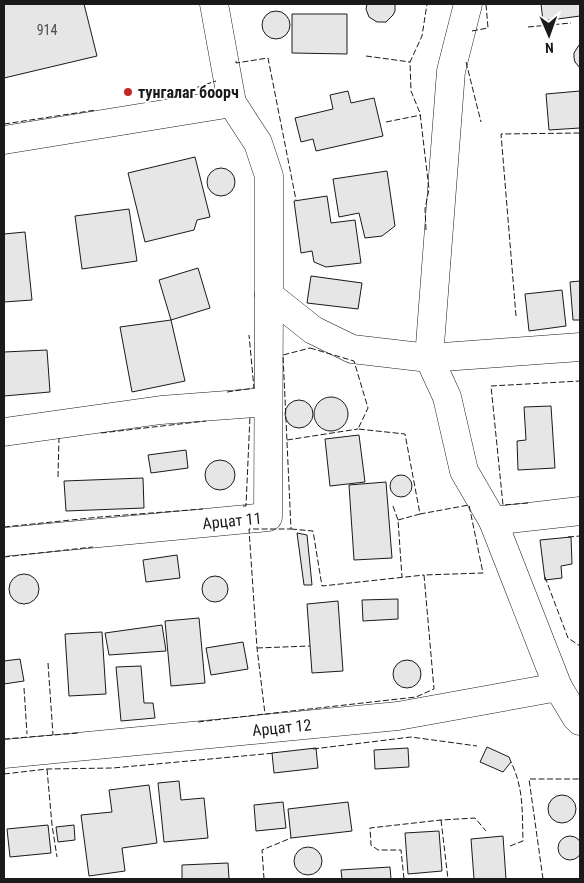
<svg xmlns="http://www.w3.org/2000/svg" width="584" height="883" font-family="'Roboto Condensed',sans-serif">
<rect width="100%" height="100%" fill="#fff"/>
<!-- building -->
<g fill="#e6e6e6" stroke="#1a1a1a">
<polygon points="4,4 84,4 97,56 4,78"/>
<polygon points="367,4 395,4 395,11 393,15 386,22 377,22 369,17 366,9"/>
<polygon points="541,4 580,4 580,16 543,21"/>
<circle cx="276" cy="25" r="14"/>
<polygon points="292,14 347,14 347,54 292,53"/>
<polygon points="579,45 580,45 580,68 575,62 574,58 574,53"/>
<polygon points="348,91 351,103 374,98 383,136 316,151 313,139 301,142 295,118 333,109 330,95"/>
<polygon points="580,91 580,128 549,130 546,94"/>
<polygon points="195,157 210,217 197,220 194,230 145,242 128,173"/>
<circle cx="221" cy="182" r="14"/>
<polygon points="387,171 395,226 382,236 365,238 359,213 339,217 333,179"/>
<polygon points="327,196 331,223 355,220 361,263 326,267 314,262 312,251 301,253 294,201"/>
<polygon points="129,209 137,261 82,269 75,216"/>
<polygon points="25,232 32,300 4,302 4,234"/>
<polygon points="198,268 210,308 171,320 159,280"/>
<polygon points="311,276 362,283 358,309 307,303"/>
<polygon points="580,281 580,320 573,320 570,282"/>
<polygon points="562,290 566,326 529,331 525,294"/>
<polygon points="171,320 185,381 132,392 120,327"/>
<polygon points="47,350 50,392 4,396 4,352"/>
<circle cx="331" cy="414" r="17"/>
<circle cx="299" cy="414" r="14"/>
<polygon points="551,406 555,468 518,470 517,441 526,440 524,407"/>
<polygon points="359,435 365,482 330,486 325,439"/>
<polygon points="186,450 188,468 151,473 148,455"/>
<circle cx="220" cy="475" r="15"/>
<circle cx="401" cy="486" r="11"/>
<polygon points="143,478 144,508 66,511 64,481"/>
<polygon points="386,482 392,558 354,560 349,485"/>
<polygon points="297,533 307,535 312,585 304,585"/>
<polygon points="571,537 572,564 561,566 562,578 545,580 540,540"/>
<polygon points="177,555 180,578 146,582 143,560"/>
<circle cx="24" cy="589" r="15"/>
<circle cx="215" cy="589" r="13"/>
<polygon points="398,599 398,619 363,621 362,600"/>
<polygon points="338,601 343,671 312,673 307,604"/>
<polygon points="199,618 205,683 171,686 165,621"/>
<polygon points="162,625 166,651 109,655 105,633"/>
<polygon points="102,632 106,694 69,696 65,634"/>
<polygon points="243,642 248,669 211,675 206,648"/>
<polygon points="20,659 24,681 4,684 4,661"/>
<circle cx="407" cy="674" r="14"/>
<polygon points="141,666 144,703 153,703 155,718 121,721 116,667"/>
<polygon points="487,747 509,757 511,762 503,772 480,762"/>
<polygon points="316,748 318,768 274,773 272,753"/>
<polygon points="408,748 409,767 375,769 374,750"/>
<polygon points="179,781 181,800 204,798 208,838 164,842 158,783"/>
<polygon points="149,785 157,843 122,848 125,871 89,876 81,815 112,812 109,790"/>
<circle cx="562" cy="809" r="14"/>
<polygon points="283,802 286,828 256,831 254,805"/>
<polygon points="348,802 352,831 291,838 288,809"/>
<polygon points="48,825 51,853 10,857 7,829"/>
<polygon points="74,825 75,840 58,842 56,827"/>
<polygon points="439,831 442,871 408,874 405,833"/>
<polygon points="503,836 506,879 474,879 471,839"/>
<circle cx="570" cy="848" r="12"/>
<circle cx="308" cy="861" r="14"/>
<polygon points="228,863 229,879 182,879 182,865"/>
<polygon points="390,867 391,879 342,879 341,870"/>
</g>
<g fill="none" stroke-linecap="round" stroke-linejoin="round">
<!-- minor casing -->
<g stroke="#1a1a1a" stroke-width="29">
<g id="minor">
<polyline points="214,4 232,103"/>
<polyline points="468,4 451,71 429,358 580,347"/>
<polyline points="4,140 232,103 258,143 269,176 269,295 313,330 352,349 429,358 447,397 464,471 493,521 558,687 576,717 580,721"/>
<polyline points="4,432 161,410 268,402"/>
<polyline points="493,521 580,511"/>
<path id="s1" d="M4,542L268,517L269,295"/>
<path id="s2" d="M4,754L398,716L558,687"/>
</g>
</g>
<!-- minor -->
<use href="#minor" stroke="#fff" stroke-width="28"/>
<!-- fence -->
<g stroke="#1a1a1a" stroke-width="1" stroke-dasharray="6 2.5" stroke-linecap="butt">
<polyline points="528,27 571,23"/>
<polyline points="472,31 488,28 486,4"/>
<polyline points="366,56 410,62"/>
<polyline points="236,61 236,63 268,58 296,200"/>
<polyline points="466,62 481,122"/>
<polyline points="165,98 216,81"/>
<polyline points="386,122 421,115"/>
<polyline points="4,124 96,110"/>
<polyline points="426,230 425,209 429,189 420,113 411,91 410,62 422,36 427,4"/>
<polyline points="516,316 501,134 580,133"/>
<polygon points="310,348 354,361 368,408 358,429 405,434 420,514 469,505 483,573 424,575 434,689 416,697 265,714 257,648 249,529 291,529 283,355"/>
<polyline points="227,392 254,388 249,335"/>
<polyline points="101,433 206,421"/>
<polyline points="287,440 358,429"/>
<polyline points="58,477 59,438"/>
<polyline points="528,503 503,505 491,386 580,381"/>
<polyline points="243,506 246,506 250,416"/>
<polyline points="393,506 398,520 402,577"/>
<polyline points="398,520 420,514"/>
<polyline points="4,527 100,517 203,509"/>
<polyline points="291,529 313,531 322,586 424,575"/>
<polyline points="568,537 580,536"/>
<polyline points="4,557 93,547"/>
<polyline points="545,577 568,638 580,646"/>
<polyline points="257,648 310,646"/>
<polyline points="48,663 53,735"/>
<polyline points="24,688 27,734"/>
<polyline points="198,722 265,714"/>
<polyline points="4,739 79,733"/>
<polyline points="313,749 411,737 477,746"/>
<polyline points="47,769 52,825 57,857"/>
<polyline points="4,774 47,769 113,768 275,753"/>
<polyline points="441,820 448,879"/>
<path d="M510,846L523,841C522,812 524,789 511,762"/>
<polyline points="264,879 262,850 291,838"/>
<polyline points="404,879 401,850 378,850 371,845 370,828 441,820 475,818 486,831"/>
<polyline points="543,879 529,779 580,779"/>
</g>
</g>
<!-- markers -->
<circle fill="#c62828" stroke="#fff" stroke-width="2" cx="128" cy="92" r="5"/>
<g text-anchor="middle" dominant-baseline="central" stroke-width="4" stroke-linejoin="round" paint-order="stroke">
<!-- number labels -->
<g font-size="14" fill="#4d4d4d">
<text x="47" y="30">914</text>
</g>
<!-- poi labels -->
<g font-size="16" font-weight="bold" fill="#1a1a1a" stroke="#fff" text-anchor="start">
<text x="138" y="92">тунгалаг боорч</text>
</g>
<!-- street labels -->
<g font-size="16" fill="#1a1a1a" stroke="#fff">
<text stroke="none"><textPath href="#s1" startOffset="229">Арцат 11</textPath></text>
<text stroke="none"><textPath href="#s2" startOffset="279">Арцат 12</textPath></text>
</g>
</g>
<!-- border -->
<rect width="584" height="883" fill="none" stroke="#1a1a1a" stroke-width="10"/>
<!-- north arrow -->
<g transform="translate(549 35) rotate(178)" stroke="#ffffff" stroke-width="4" paint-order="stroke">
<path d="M0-4L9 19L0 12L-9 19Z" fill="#1a1a1a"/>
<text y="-8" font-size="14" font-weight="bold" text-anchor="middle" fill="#1a1a1a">N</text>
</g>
</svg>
